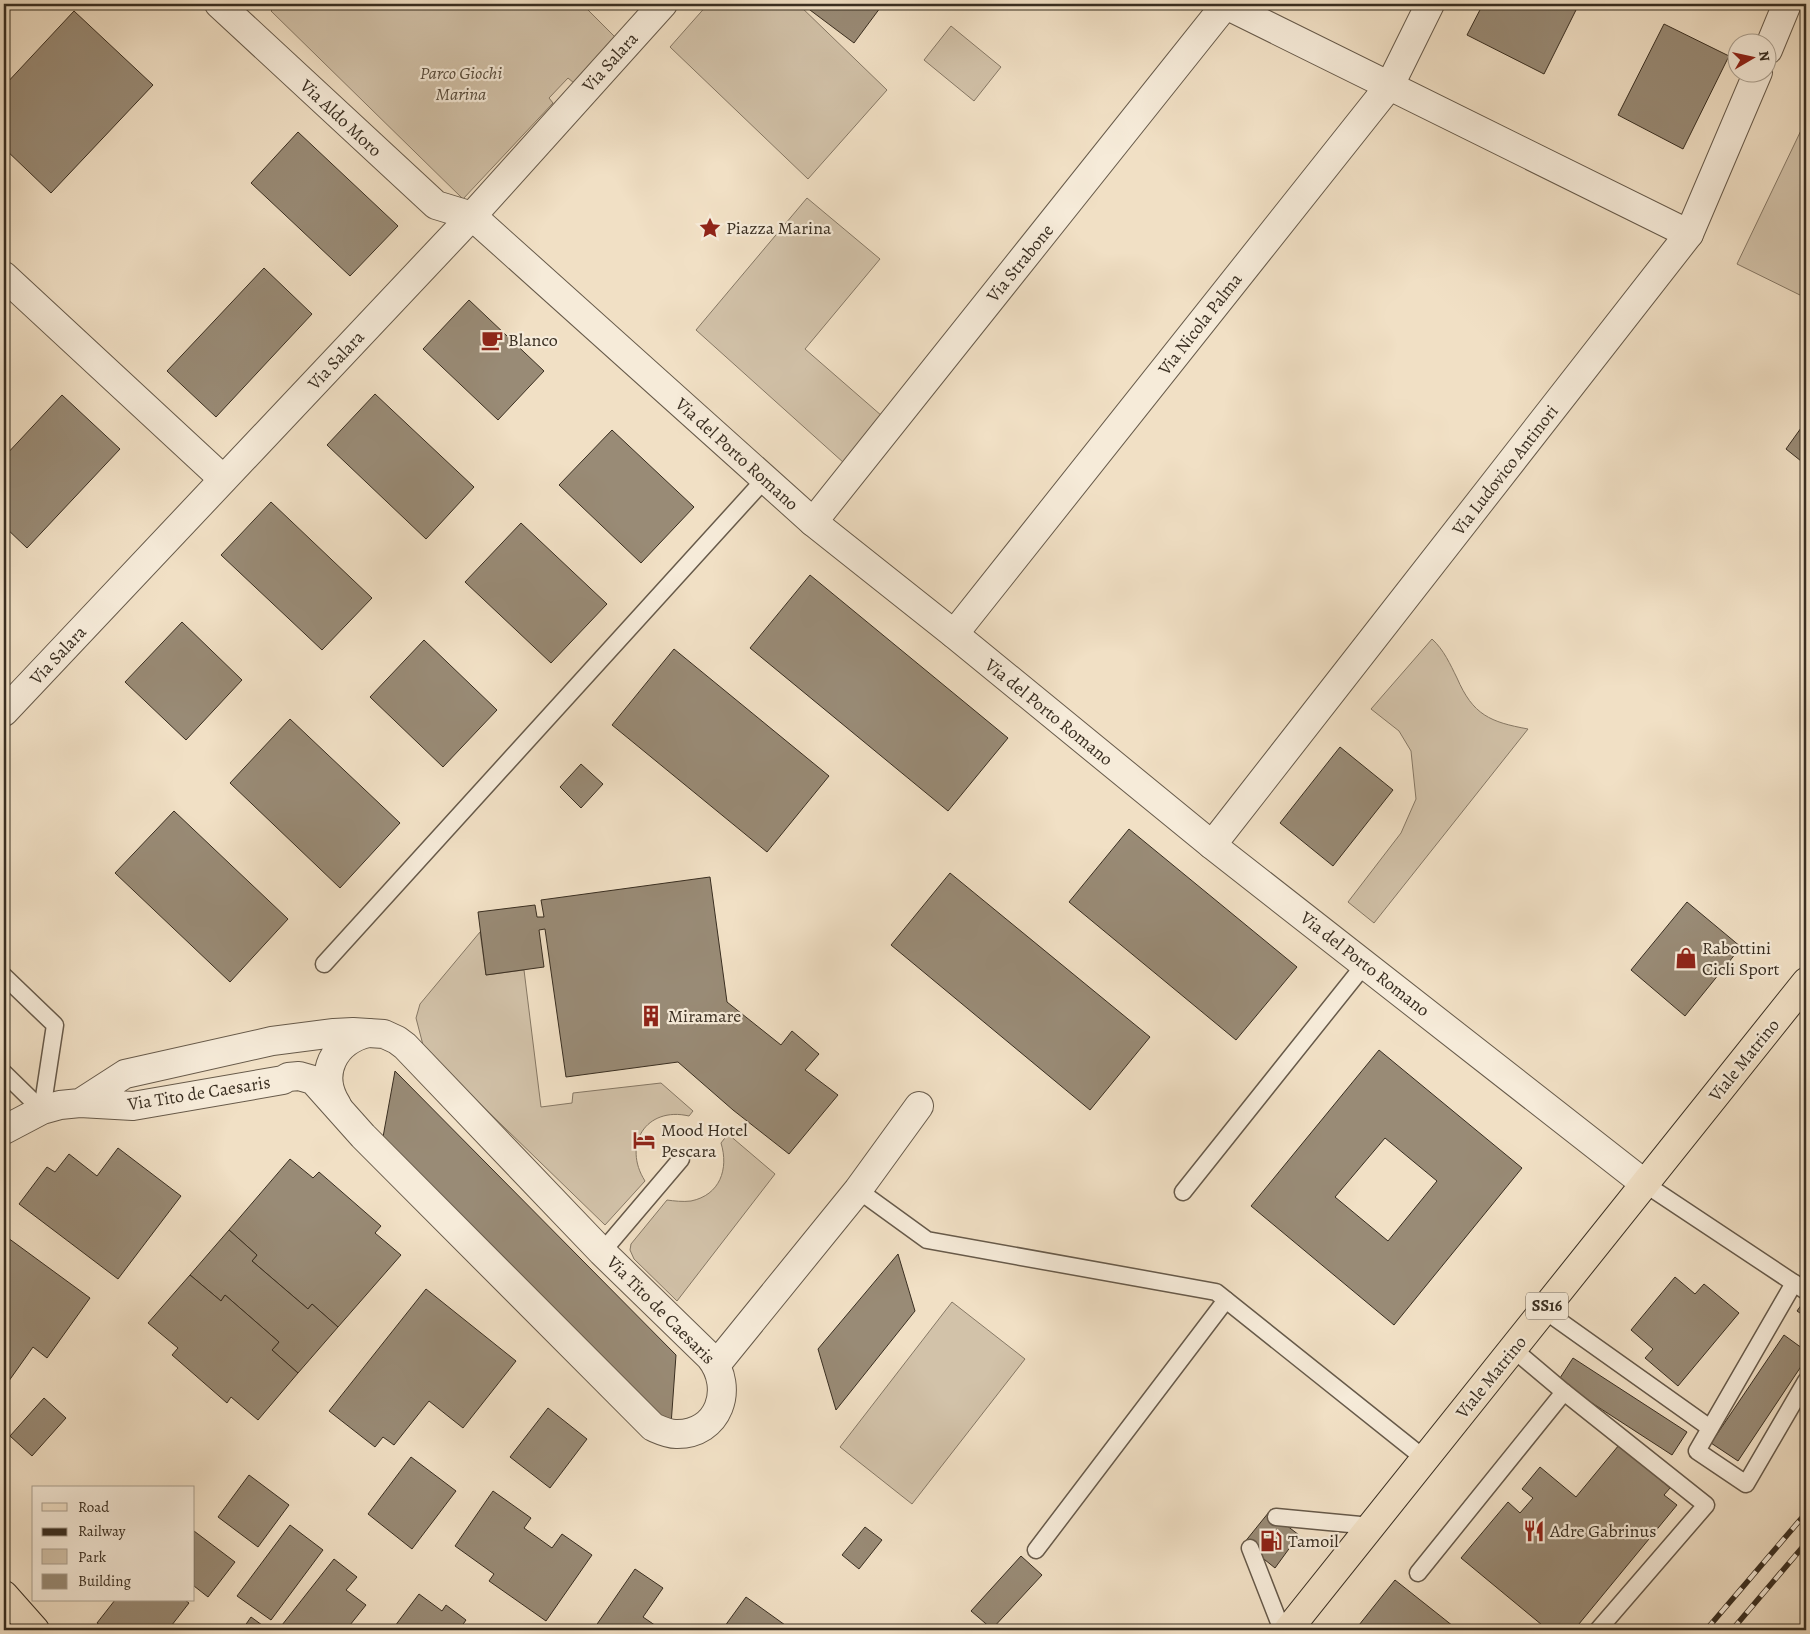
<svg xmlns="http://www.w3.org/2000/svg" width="1810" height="1634" font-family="Alegreya,serif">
<rect width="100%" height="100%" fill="#f1e0c5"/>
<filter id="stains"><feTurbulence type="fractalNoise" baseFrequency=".004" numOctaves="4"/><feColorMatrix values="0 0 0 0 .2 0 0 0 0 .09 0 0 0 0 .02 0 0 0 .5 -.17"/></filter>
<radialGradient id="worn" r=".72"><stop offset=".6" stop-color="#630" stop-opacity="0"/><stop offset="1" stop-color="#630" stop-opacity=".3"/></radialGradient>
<!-- green -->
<g fill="#d2c2a9" stroke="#867865">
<polygon points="278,4 582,4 616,38 574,83 568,78 549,98 553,103 463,199 271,11"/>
<polygon points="708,4 798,4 887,90 808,179 670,47"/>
<polygon points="951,26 1001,67 974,101 924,60"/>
<polygon points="1806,120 1806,298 1737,264"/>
<polygon points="807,198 880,259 805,349 882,416 844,463 696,330"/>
<path d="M1432,639C1444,650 1450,664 1457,678C1473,715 1490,722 1528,729L1374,923L1348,902L1401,833L1416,799L1411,751L1399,731L1371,709Z"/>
<path d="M480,932L486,975L524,970L541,1107L572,1103L573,1093L661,1083L693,1111L689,1116C646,1106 622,1145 645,1181L605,1225L473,1097L423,1045L416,1018L420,1004Z"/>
<path d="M728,1134L775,1174L677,1301L634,1259L630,1250L631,1244L667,1200C674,1201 683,1202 691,1201C720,1195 729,1169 721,1143Z"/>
<polygon points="952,1302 1025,1359 912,1504 840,1447"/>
</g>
<!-- building -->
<g fill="#998b76" stroke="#392e21" fill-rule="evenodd">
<polygon points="802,4 883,4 854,43"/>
<polygon points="1483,4 1579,4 1544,74 1467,35"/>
<polygon points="74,11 153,85 51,193 4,148 4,86"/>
<polygon points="1664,24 1729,56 1683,149 1618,115"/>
<polygon points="298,132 398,226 350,276 251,183"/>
<polygon points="264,268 312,314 216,417 167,371"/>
<polygon points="469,300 544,371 498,420 423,349"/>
<polygon points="375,394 474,487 426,539 327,445"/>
<polygon points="62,395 120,449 27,548 4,526 4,457"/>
<polygon points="1806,421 1806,465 1786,449"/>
<polygon points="612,430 694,507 641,563 559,485"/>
<polygon points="271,502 372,598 322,650 221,555"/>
<polygon points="521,523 607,604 551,663 465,582"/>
<polygon points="810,575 1008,738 948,811 750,648"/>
<polygon points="182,622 242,680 186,740 125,682"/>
<polygon points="424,640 497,710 443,767 370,697"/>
<polygon points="674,649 829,776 767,852 612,725"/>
<polygon points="290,719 400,823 340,888 230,783"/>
<polygon points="1340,747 1393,790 1333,866 1280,823"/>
<polygon points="581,764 603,784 581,808 560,787"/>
<polygon points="174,811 288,919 230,982 115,873"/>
<polygon points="1129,829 1297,967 1236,1040 1069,902"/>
<polygon points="950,873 1150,1037 1090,1110 891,945"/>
<polygon points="710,877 727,1002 781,1045 792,1031 819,1054 805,1070 838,1095 789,1154 733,1110 678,1062 566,1077 545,929 539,930 544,967 486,975 478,912 535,905 537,917 544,917 541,900"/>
<polygon points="1687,902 1741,947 1685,1016 1631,970"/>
<path d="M1379,1050L1522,1168L1394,1325L1251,1206ZM1385,1138L1437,1181L1388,1241L1335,1197Z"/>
<polygon points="395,1071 676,1355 671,1425 383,1137"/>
<polygon points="118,1148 181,1196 118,1279 19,1204 47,1167 55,1172 69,1154 97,1176"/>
<polygon points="290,1159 313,1178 319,1172 381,1226 375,1233 401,1255 338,1327 312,1304 308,1309 252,1261 257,1255 229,1230"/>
<polygon points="229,1230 257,1255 252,1261 308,1309 312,1304 338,1327 298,1373 272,1350 279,1342 225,1295 221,1301 190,1275"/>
<polygon points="4,1235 90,1298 47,1358 33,1347 6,1385 4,1383"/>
<polygon points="898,1254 915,1311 836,1410 818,1349"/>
<polygon points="190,1275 221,1301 225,1295 279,1342 272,1350 298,1373 258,1420 231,1397 227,1403 172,1355 178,1348 148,1323"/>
<polygon points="1675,1277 1695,1294 1704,1284 1739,1313 1678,1386 1645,1358 1653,1349 1631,1330"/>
<polygon points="426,1289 516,1361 463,1428 429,1401 394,1445 383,1437 375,1447 329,1411"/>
<polygon points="1804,1301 1806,1302 1806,1317 1797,1311"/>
<polygon points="1784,1335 1806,1351 1806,1359 1738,1461 1711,1443"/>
<polygon points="1573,1358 1687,1432 1672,1455 1558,1381"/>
<polygon points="44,1398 66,1418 32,1456 10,1436"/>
<polygon points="548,1408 587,1439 550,1488 510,1457"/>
<polygon points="1619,1445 1670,1488 1664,1495 1677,1505 1574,1630 1548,1630 1461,1558 1508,1502 1520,1513 1533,1498 1522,1489 1540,1467 1576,1497"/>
<polygon points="411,1457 456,1491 412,1549 368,1514"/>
<polygon points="249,1475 289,1505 258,1547 218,1517"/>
<polygon points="493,1491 531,1518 524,1528 552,1548 562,1534 592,1555 546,1621 489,1581 494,1574 455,1546"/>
<polygon points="1269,1512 1299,1535 1275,1568 1244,1543"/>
<polygon points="290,1525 323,1550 271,1620 237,1596"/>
<polygon points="865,1527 882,1540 859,1569 842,1555"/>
<polygon points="194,1531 235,1562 208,1597 194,1586"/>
<polygon points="1021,1556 1042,1575 992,1629 971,1611"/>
<polygon points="334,1559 357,1577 346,1590 366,1605 346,1630 288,1630 282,1625"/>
<polygon points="635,1569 663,1588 643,1617 662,1630 593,1630"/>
<polygon points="1395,1580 1458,1630 1355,1630"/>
<polygon points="419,1594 442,1611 446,1605 466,1620 459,1630 392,1630"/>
<polygon points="746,1597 792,1630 722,1630"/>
<polygon points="115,1600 185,1600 189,1603 168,1630 107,1630 97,1623"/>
<polygon points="251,1617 266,1628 265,1630 242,1630"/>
</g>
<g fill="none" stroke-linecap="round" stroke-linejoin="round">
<!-- service casing -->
<g stroke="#675a4a" stroke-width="19">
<g id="service">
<polyline points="324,964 765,479"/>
<polyline points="4,976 55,1025 42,1110"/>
<polyline points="4,1073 42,1110"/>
<polyline points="1645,1184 1806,1291"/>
<polyline points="858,1190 927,1240 1216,1292 1425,1459"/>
<polyline points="1183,1192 1365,964"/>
<polyline points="602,1252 681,1159"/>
<polyline points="1794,1283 1697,1451 1746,1484 1806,1381"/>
<polyline points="1544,1310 1710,1428"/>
<polyline points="1564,1392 1706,1505 1598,1630"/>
<polyline points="1276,1517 1371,1526"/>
<polyline points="1250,1548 1282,1630"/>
<polyline points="1036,1550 1226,1300"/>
<polyline points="1418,1573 1564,1392 1513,1349"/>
</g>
</g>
<!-- minor casing -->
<g stroke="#675a4a" stroke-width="30">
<g id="minor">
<polyline points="219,4 436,205 472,216 813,522 954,634 1212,845 1645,1184"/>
<polyline points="1226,5 1689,234"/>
<polyline points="1768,50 1787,4"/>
<polyline points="4,276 223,479"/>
<polyline points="813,522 1226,4"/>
<polyline points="954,634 1390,85 1430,4"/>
<polyline points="4,712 472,216 663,4"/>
<polyline points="1212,845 1689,234 1758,72"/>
<path d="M337,1105C317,1074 334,1041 368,1033"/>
<path d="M4,1130L42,1110L60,1105L80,1103L133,1106L283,1080L288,1077L299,1076L313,1080L363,1136L653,1427C660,1430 668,1434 676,1434C719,1435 735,1388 710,1357L602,1252L405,1046L397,1040L384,1034L353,1032L334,1033L272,1041L125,1074L80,1103"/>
<polyline points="716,1365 858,1190 919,1106"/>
</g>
</g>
<!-- primary casing -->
<g stroke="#392e21" stroke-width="30">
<g id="primary">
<polyline points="4,1595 35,1630"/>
<polyline points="1288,1630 1806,982"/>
</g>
</g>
<!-- service -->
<use href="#service" stroke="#f6ebd9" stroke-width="16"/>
<!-- minor -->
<use href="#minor" stroke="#f6ebd9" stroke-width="28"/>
<!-- primary -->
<use href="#primary" stroke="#f1e0c5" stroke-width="28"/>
<!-- rail casing -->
<g stroke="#392e21" stroke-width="5.5">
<g id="rail">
<polyline points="1706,1630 1806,1513"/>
<polyline points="1732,1630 1806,1543"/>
</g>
</g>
<!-- rail -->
<use href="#rail" stroke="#f6ebd9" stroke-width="4" stroke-dasharray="11" stroke-linecap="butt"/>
</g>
<!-- icons -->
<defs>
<g id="sight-bare" transform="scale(1.725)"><path d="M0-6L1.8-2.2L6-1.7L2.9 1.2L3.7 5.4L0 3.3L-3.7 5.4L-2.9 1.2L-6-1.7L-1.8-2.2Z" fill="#8f2418" stroke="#f6ebd9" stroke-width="2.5" paint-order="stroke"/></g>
<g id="cafe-bare" transform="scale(1.725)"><path d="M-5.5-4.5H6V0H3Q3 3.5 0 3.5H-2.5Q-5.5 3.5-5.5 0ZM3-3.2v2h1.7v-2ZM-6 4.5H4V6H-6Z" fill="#8f2418" stroke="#f6ebd9" stroke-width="2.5" paint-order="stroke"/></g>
<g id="shop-bare" transform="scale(1.725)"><path d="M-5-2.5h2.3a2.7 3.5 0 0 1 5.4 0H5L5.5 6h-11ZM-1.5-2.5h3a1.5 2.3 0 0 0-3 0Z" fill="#8f2418" stroke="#f6ebd9" stroke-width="2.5" paint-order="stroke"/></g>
<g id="building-bare" transform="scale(1.725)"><path d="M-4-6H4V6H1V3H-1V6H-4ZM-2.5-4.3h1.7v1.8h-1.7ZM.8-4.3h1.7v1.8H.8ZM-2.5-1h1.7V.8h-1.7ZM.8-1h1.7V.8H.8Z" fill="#8f2418" stroke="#f6ebd9" stroke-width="2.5" paint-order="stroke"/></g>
<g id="hotel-bare" transform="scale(1.725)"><path d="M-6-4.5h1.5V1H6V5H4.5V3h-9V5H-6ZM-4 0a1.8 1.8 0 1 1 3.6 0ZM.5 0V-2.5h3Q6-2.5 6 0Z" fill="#8f2418" stroke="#f6ebd9" stroke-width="2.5" paint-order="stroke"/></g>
<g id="restaurant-bare" transform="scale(1.725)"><path d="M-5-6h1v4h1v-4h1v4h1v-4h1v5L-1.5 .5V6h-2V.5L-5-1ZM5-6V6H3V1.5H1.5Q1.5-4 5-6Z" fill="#8f2418" stroke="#f6ebd9" stroke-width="2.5" paint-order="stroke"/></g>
<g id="fuel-bare" transform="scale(1.725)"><path d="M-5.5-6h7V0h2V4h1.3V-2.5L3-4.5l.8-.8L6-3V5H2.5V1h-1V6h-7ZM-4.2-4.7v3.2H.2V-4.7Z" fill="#8f2418" stroke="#f6ebd9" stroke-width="2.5" paint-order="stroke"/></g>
</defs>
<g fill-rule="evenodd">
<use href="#sight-bare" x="710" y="228"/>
<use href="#cafe-bare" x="492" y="340"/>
<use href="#shop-bare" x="1686" y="958"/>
<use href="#building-bare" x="651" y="1016"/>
<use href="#hotel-bare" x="644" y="1140"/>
<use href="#restaurant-bare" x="1534" y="1531"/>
<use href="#fuel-bare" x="1271" y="1541"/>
</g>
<g text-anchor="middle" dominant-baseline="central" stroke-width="4.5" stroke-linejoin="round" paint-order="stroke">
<!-- shield labels -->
<rect fill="#f6ebd9" stroke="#726758" stroke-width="1" x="1526" y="1292.5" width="42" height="27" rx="4"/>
<g font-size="16" font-weight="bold" fill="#392e21">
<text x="1547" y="1306">SS16</text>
</g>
<!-- street labels -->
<g font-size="18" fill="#392e21" stroke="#f6ebd9">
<text transform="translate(610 62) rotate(-48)">Via Salara</text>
<text transform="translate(341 118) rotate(43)">Via Aldo Moro</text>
<text transform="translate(1020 263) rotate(-51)">Via Strabone</text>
<text transform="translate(1200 324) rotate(-52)">Via Nicola Palma</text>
<text transform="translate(336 360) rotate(-47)">Via Salara</text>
<text transform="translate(737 454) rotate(42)">Via del Porto Romano</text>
<text transform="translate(1505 470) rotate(-52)">Via Ludovico Antinori</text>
<text transform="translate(58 655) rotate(-47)">Via Salara</text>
<text transform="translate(1049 712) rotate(39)">Via del Porto Romano</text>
<text transform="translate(1365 964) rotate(38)">Via del Porto Romano</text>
<text transform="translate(1744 1060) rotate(-51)">Viale Matrino</text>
<text transform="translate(199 1093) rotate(-9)">Via Tito de Caesaris</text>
<text transform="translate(661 1310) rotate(45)">Via Tito de Caesaris</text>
<text transform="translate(1491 1377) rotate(-51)">Viale Matrino</text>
</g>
<!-- park labels -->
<g font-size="18" font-style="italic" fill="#584c3c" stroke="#f6ebd9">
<text x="461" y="73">Parco Giochi<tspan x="461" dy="21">Marina</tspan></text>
</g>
<!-- poi labels -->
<g font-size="18" fill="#392e21" stroke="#f6ebd9" text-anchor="start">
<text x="726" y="228">Piazza Marina</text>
<text x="508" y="340">Blanco</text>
<text x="1702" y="948">Rabottini<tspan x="1702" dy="21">Cicli Sport</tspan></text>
<text x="668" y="1016">Miramare</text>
<text x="661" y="1130">Mood Hotel<tspan x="661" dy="21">Pescara</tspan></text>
<text x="1550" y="1531">Adre Gabrinus</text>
<text x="1288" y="1541">Tamoil</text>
</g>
</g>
<!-- margin -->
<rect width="1810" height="1634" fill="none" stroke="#f1e0c5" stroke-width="20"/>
<rect x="5" y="5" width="1800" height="1624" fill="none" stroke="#392e21" stroke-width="2.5"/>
<rect x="10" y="10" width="1790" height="1614" fill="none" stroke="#392e21"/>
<!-- legend -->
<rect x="32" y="1486" width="162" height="115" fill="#f6ebd9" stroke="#aa9f8f"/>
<rect x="42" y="1503" width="25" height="8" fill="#f1e0c5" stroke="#aa9f8f"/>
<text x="78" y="1512" font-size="15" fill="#392e21">Road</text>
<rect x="42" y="1528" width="25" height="8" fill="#392e21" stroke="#aa9f8f"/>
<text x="78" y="1536" font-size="15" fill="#392e21">Railway</text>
<rect x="42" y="1549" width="25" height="15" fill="#d2c2a9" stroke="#aa9f8f"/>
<text x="78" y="1562" font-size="15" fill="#392e21">Park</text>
<rect x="42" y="1574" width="25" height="15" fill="#998b76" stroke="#aa9f8f"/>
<text x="78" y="1586" font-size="15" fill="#392e21">Building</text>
<!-- north arrow -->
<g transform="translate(1752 58) rotate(81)"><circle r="24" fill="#f6ebd9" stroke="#aa9f8f"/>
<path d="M0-4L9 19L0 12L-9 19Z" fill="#8f2418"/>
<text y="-8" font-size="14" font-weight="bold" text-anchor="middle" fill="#392e21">N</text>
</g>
<rect width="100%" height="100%" filter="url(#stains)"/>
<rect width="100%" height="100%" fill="url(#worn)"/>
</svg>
